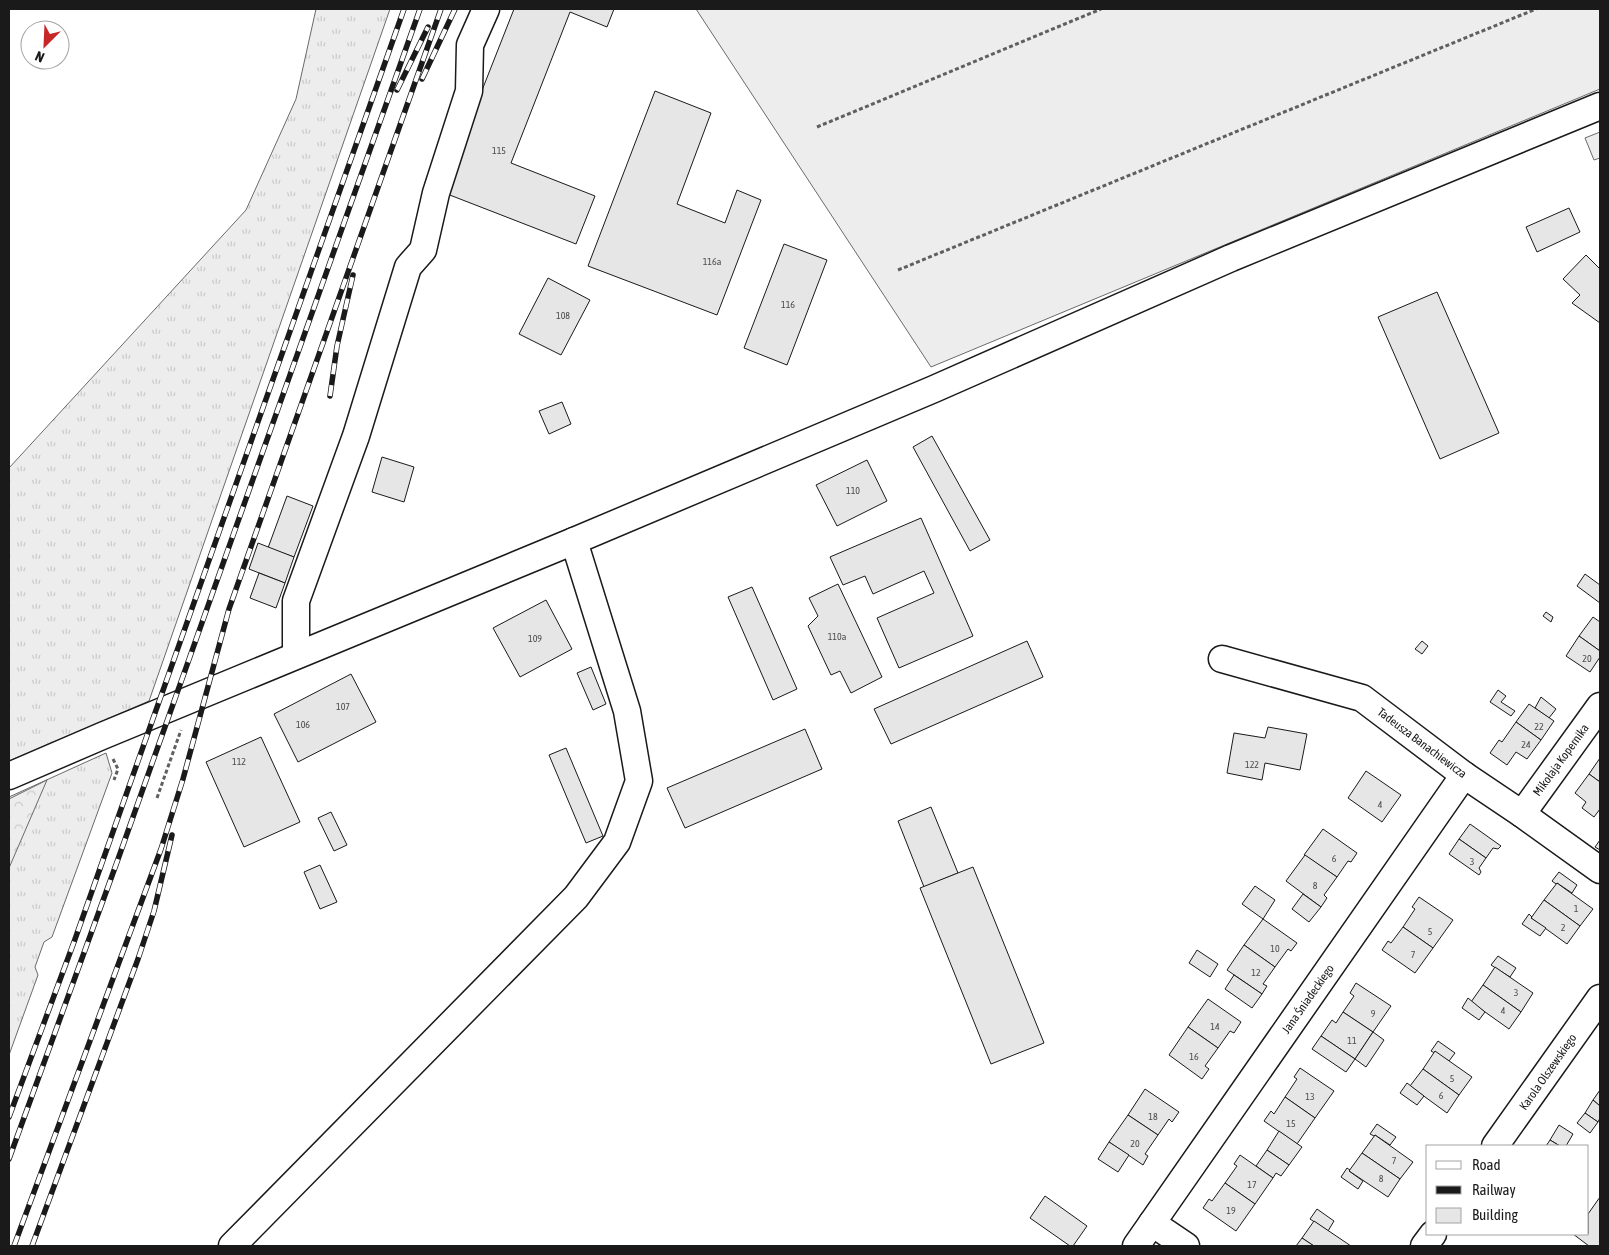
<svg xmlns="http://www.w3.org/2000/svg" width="1609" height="1255" font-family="'Asap Condensed',sans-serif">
<defs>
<pattern id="grass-tufts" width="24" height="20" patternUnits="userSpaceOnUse" patternTransform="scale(1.25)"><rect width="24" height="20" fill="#ededed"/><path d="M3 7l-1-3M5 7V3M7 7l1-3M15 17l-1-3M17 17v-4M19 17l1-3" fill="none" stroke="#cbcbcb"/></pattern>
<pattern id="forest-crowns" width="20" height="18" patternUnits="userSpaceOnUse" patternTransform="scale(1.25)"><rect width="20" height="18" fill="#ededed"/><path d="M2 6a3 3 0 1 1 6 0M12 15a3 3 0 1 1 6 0" fill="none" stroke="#cbcbcb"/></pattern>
</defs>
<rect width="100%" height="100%" fill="#fff"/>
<!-- grass -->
<g fill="url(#grass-tufts)" stroke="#6a6a6a">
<polygon points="316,9 390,9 149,701 9,761 9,468 246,210 296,99"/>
<polygon points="106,753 112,773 52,937 44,942 35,967 38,975 9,1055 9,797"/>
</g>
<!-- forest -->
<polygon fill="url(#forest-crowns)" stroke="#6a6a6a" points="47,780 9,868 9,799"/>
<!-- built -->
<g fill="#ededed" stroke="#6a6a6a">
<polygon points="696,9 1600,9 1600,89 931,367"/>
<polygon points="1600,132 1600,158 1594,160 1585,138"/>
</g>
<!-- building -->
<g fill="#e6e6e6" stroke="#1a1a1a">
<polygon points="514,9 614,9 607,27 570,12 511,163 595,196 576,244 442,192"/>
<polygon points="655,91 711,113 677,204 725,223 737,190 761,200 717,315 588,266"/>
<polygon points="1569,208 1580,232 1537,252 1526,227"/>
<polygon points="784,244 827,260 787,365 744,348"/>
<polygon points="1586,255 1600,269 1600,323 1572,303 1580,295 1563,279"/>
<polygon points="548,278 590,300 561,355 519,334"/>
<polygon points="1437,292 1499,433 1440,459 1378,317"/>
<polygon points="562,402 571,424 549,434 539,411"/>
<polygon points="932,436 990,540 970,551 913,447"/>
<polygon points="382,457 414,467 404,502 372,492"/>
<polygon points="867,460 887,501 837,526 816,485"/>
<polygon points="287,496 313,506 294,557 268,548"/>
<polygon points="921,518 973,636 899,668 877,618 934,593 924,571 873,594 865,576 843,585 830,557"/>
<polygon points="258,543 294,557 285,583 249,569"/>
<polygon points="259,573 285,583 276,608 250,598"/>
<polygon points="1585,574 1600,585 1600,603 1577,586"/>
<polygon points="838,584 882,677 851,693 840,671 831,675 808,626 818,616 809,598"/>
<polygon points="752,587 797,689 773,700 728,597"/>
<polygon points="546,600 572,649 520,677 493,628"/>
<polygon points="1546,612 1553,617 1551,622 1543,616"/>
<polygon points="1593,617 1600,622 1600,651 1579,636"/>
<polygon points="1579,636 1600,651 1600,657 1590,672 1566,656"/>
<polygon points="1027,641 1043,677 891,744 874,709"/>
<polygon points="1422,641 1428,646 1422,654 1415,649"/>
<polygon points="591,667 606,704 593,710 577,673"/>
<polygon points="351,674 376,722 298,762 274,714"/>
<polygon points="1498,690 1506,696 1501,702 1515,711 1511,716 1490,702"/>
<polygon points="1541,697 1556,709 1549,718 1535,708"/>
<polygon points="1529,704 1554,721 1541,740 1516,722"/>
<polygon points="1516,722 1541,740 1527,759 1516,752 1507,765 1490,753 1499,740 1502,742"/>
<polygon points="1268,727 1307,734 1300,770 1265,763 1262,780 1227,773 1234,733 1265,738"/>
<polygon points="805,729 822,769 685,828 667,788"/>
<polygon points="261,737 300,822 244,847 206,762"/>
<polygon points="566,748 603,836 586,843 549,755"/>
<polygon points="1600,758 1600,782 1589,774"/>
<polygon points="1366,771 1401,795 1382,822 1348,798"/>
<polygon points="1589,774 1600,782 1600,809 1594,817 1582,808 1586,802 1575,793"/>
<polygon points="931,807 958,873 924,887 898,821"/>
<polygon points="331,812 347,845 334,851 318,818"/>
<polygon points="1470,824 1501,846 1498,849 1493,848 1486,858 1459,839"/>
<polygon points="1323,829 1357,853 1351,862 1348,861 1337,877 1304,855"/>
<polygon points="1459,839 1486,858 1479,868 1481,872 1479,875 1449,854"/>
<polygon points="1600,840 1600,850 1595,847"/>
<polygon points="1305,855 1337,877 1324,895 1327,898 1321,907 1286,881"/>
<polygon points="320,865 337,902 320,909 304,872"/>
<polygon points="973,867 1044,1043 991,1064 920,888"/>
<polygon points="1559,872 1577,885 1572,893 1557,883 1556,884 1552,881"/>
<polygon points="1557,883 1593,909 1580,926 1544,900"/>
<polygon points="1255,886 1275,900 1263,919 1242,904"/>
<polygon points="1303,894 1321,907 1309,922 1292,909"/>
<polygon points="1419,897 1453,920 1433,948 1403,927 1415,909 1412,907"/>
<polygon points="1544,900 1580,926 1567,944 1531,918"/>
<polygon points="1529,914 1532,917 1531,918 1546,928 1540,936 1522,924"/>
<polygon points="1263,919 1297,943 1291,951 1288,949 1275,967 1244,945"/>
<polygon points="1403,927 1433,948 1415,973 1382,950 1388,941 1391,943"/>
<polygon points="1244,945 1275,967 1263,984 1267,986 1262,994 1227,970"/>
<polygon points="1197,950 1218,964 1210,977 1189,963"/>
<polygon points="1498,956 1516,968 1510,977 1491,965"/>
<polygon points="1495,967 1533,993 1521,1012 1483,985"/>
<polygon points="1234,975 1262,994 1252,1008 1225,989"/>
<polygon points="1356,983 1391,1006 1373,1032 1343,1012 1354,996 1350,993"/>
<polygon points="1483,985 1521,1012 1509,1029 1471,1002"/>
<polygon points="1468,998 1485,1012 1479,1020 1462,1008"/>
<polygon points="1208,999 1241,1022 1234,1033 1230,1031 1218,1048 1188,1027"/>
<polygon points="1343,1012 1373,1032 1355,1059 1321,1036 1332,1020 1336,1023"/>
<polygon points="1188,1027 1218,1048 1205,1066 1209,1069 1202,1079 1169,1055"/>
<polygon points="1373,1032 1384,1040 1366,1067 1355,1059"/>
<polygon points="1321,1036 1355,1059 1346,1072 1312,1049"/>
<polygon points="1438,1041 1455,1053 1449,1061 1431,1051"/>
<polygon points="1435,1051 1472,1077 1459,1095 1423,1069"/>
<polygon points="1300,1068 1334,1091 1315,1118 1285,1097 1297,1079 1294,1077"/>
<polygon points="1423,1069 1459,1095 1447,1113 1410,1086"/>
<polygon points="1407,1083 1424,1096 1417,1105 1400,1093"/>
<polygon points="1145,1089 1179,1112 1172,1122 1169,1119 1158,1135 1128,1115"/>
<polygon points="1600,1090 1600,1106 1593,1100"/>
<polygon points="1285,1097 1315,1118 1297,1144 1264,1121 1271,1111 1274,1114"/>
<polygon points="1593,1100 1600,1106 1600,1118 1598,1122 1585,1113"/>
<polygon points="1585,1113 1598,1122 1590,1133 1577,1123"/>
<polygon points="1128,1115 1158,1135 1145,1154 1148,1156 1143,1165 1109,1142"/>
<polygon points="1377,1124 1396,1137 1390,1145 1375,1135 1374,1136 1370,1134"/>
<polygon points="1559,1125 1573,1134 1566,1146 1560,1146 1550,1140"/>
<polygon points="1279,1131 1302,1147 1289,1165 1267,1150"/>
<polygon points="1375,1135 1413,1162 1400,1179 1362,1153"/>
<polygon points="1550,1140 1560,1146 1546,1146"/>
<polygon points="1109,1142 1129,1155 1118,1172 1098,1159"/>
<polygon points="1267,1150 1289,1165 1281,1176 1276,1173 1273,1178 1256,1166"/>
<polygon points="1362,1153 1400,1179 1388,1197 1349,1171"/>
<polygon points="1240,1155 1273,1178 1255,1204 1225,1183 1237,1166 1234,1164"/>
<polygon points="1347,1168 1350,1170 1349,1171 1363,1181 1358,1189 1341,1177"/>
<polygon points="1225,1183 1255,1204 1236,1231 1203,1208 1209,1199 1212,1201"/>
<polygon points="1045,1196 1087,1226 1073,1246 1070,1246 1030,1218"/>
<polygon points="1600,1197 1600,1246 1589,1246 1573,1234 1588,1234 1588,1214"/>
<polygon points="1317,1209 1334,1221 1328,1231 1310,1219"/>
<polygon points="1314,1221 1351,1246 1314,1246 1302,1238"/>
<polygon points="1302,1238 1314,1246 1296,1246"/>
</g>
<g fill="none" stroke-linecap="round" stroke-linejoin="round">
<!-- minor casing -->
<g stroke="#1a1a1a" stroke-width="29">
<g id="minor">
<polyline points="296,655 296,601 356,436 408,267 423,250 436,193 469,91 470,45 486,9"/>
<polyline points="1222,659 1362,698 1464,775 1522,814 1600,870"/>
<polyline points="9,776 102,736 574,541 934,389 1231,258 1600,106"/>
<polyline points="1522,814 1600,706"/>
<polyline points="1495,1146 1600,998"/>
<polyline points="1152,1223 1186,1246"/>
<polyline points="232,1246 576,897 617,842 639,781 627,711 574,541"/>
<polyline points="1136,1246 1464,775"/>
<polyline points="1424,1246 1433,1234"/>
</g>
</g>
<!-- path -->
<g stroke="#5f5f5f" stroke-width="3" stroke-dasharray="4 2.5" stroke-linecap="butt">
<polyline points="817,127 1101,9"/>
<polyline points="898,270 1536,9"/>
<polyline points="113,759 118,769 114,780"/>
<polyline points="157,798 181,730"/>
</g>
<!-- minor -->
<use href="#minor" stroke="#fff" stroke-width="26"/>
<!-- rail casing -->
<g stroke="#1a1a1a" stroke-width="5.5">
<g id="rail">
<polyline points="422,79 455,9"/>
<polyline points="397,90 428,27"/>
<polyline points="330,396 337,346 353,275"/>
<polyline points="9,1117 74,942 404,9"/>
<polyline points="9,1159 117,862 420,9"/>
<polyline points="14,1246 161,849 183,779 229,609 441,9"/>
<polyline points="32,1246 138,959 154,911 172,835"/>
</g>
</g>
<!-- rail -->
<use href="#rail" stroke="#fff" stroke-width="4" stroke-dasharray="11" stroke-linecap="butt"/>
</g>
<g text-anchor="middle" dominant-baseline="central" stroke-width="4" stroke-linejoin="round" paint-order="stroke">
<!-- number labels -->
<g font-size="10" fill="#4d4d4d">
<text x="499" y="150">115</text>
<text x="712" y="261">116a</text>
<text x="788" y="304">116</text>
<text x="563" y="315">108</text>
<text x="853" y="490">110</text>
<text x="837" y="636">110a</text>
<text x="535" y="638">109</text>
<text x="1587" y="658">20</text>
<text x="343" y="706">107</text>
<text x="303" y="724">106</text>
<text x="1539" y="726">22</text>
<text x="1526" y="744">24</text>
<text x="239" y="761">112</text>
<text x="1252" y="764">122</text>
<text x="1380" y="804">4</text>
<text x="1334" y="858">6</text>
<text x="1472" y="861">3</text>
<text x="1315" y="885">8</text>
<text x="1576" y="908">1</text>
<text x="1563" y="927">2</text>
<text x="1430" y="931">5</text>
<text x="1275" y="948">10</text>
<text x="1413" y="954">7</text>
<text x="1256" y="972">12</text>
<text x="1516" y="992">3</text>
<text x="1503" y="1010">4</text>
<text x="1373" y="1013">9</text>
<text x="1215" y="1026">14</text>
<text x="1352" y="1040">11</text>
<text x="1194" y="1056">16</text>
<text x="1452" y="1078">5</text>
<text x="1441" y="1095">6</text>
<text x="1310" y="1096">13</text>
<text x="1153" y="1116">18</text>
<text x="1291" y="1123">15</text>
<text x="1135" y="1143">20</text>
<text x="1394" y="1160">7</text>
<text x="1381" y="1178">8</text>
<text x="1252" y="1184">17</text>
<text x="1231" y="1210">19</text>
</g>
<!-- street labels -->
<g font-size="12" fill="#1a1a1a" stroke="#fff">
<text transform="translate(1422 743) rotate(37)">Tadeusza Banachiewicza</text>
<text transform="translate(1561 760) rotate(-54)">Mikołaja Kopernika</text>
<text transform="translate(1308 999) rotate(-55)">Jana Śniadeckiego</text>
<text transform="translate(1548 1072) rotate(-55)">Karola Olszewskiego</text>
</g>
</g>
<!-- border -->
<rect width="1609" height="1255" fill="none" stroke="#1a1a1a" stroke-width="20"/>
<!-- legend -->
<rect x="1426" y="1145" width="162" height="90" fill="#ffffff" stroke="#a3a3a3"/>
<rect x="1436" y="1161" width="25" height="8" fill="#ffffff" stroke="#a3a3a3"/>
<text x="1472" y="1170" font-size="15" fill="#1a1a1a">Road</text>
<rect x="1436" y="1186" width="25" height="8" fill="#1a1a1a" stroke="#a3a3a3"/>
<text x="1472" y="1195" font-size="15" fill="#1a1a1a">Railway</text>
<rect x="1436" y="1208" width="25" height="15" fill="#e6e6e6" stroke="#a3a3a3"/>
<text x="1472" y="1220" font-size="15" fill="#1a1a1a">Building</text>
<!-- north arrow -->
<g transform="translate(45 45) rotate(204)"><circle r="24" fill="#ffffff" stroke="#a3a3a3"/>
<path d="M0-4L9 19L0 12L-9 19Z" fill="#c62828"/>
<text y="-8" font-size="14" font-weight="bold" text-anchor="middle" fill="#1a1a1a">N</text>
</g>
</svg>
